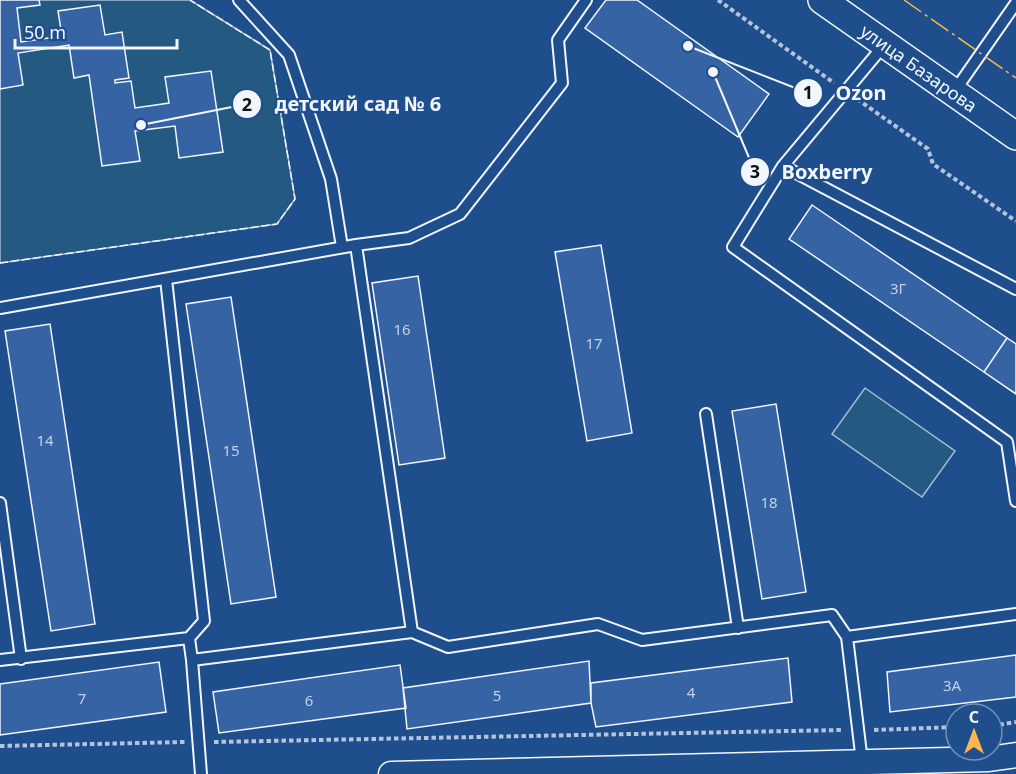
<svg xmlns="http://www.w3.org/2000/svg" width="1016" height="774" font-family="'Noto Sans',sans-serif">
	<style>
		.green { fill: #245a82; stroke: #a8bbd7; stroke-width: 1.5 }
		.building { fill: #3563a3; stroke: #f2f6ff; stroke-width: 1.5 }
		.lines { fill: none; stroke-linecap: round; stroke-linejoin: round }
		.service-casing { stroke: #f2f6ff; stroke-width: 14 }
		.tertiary-casing { stroke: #f2f6ff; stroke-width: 27 }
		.secondary-casing { stroke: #f2f6ff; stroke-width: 30 }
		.path { stroke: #b3c4dc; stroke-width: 4; stroke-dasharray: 4.5 3; stroke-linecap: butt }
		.service { stroke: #1f4e8c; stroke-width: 10 }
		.tertiary { stroke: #1f4e8c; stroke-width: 24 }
		.secondary { stroke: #1f4e8c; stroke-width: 27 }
		.fence { stroke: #f2f6ff; stroke-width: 1.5; stroke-dasharray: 8 3; stroke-linecap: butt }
		.power { stroke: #ffb74d; stroke-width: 1.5; stroke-dasharray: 21 4.5 3 4.5; stroke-linecap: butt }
		.labels { text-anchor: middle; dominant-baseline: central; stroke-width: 4.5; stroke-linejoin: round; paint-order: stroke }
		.number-label { font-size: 15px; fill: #c3d1e8 }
		.street-label { font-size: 18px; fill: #f2f6ff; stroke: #1f4e8c }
		.leader { fill: none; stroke: #f2f6ff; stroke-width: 2 }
		.callout-dot { fill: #f2f6ff; stroke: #1f4e8c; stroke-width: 2 }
		.mark-label { font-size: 18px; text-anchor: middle; font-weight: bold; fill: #111 }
		.callout-label { font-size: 20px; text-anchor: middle; font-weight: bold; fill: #f2f6ff; stroke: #1f4e8c; stroke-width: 4.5; stroke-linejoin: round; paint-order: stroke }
	</style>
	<rect width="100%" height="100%" fill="#1f4e8c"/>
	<path class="green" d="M0,0H190L270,50L295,199L277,224L0,263Z
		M865,388L955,451L922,497L832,434Z"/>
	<path class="building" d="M0,0H39L40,5L17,8L21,42L62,36L58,11L100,5L105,35L122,32L129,78L115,80V83L131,81L135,108L169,103L165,77L211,71L223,152L179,158L175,126L135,131L140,161L102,166L89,75L74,78L69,45L18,53L23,85L0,89Z
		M606,0H637L769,94L738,137L585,28Z
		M812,205L1007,338L984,372L789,239Z
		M601,245L632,433L587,441L555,252Z
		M418,276L445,458L399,465L372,283Z
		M231,297L276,597L231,604L186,304Z
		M50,324L95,624L51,631L5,331Z
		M1007,338L1016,344V394L984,372Z
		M776,404L806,592L762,599L732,411Z
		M1016,655V697L890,712L887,672Z
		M788,658L792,702L596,727L591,703V683Z
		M589,661L591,703L407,729L403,688Z
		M159,662L166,712L0,735V684Z
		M400,665L406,708L219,733L213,692Z"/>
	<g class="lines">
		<g class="service-casing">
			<path id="service" d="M239,0L289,55L331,179L342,247
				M885,44L783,166L733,247L1007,442L1016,501
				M954,92L1016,3
				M783,166L1016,289
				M166,279L204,621L189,638L192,660
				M0,308L356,245L409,238L460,214L562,83L558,40L586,0
				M706,414L738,628
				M0,503L21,659
				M412,632L448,647L598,624L642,640L832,615L847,637
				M0,660L189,638
				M862,762L847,637L1016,614
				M201,774L192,660L412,632L356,245"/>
		</g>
		<g class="tertiary-casing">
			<path id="tertiary" d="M391,774L989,759L1016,755"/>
		</g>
		<g class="secondary-casing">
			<path id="secondary" d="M822,0L1016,136"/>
		</g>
		<path class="path" d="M718,0L834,83
			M857,99L928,149L933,164L1016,221
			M992,726L1016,722
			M874,730L956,727
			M214,742L842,730
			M0,746L185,742"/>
		<use href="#service" class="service"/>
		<use href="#tertiary" class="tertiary"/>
		<use href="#secondary" class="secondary"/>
		<path class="fence" d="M0,263L277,224L295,199L270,50L190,0"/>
		<path class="power" d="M904,0L1016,78"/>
	</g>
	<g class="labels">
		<g class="number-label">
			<text x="898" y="288">3Г</text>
			<text x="402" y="329">16</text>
			<text x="594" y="343">17</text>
			<text x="45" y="440">14</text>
			<text x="231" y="450">15</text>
			<text x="769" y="502">18</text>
			<text x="952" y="685">3А</text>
			<text x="691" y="692">4</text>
			<text x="497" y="695">5</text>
			<text x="82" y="698">7</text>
			<text x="309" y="700">6</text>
		</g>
		<g class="street-label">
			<text transform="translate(919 68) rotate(35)">улица Базарова</text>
		</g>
	</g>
	<path class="leader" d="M688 46L808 93M141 125L247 104M713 72L755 172"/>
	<g class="callout-dot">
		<circle cx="688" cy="46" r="6"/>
		<circle cx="141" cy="125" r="6"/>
		<circle cx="713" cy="72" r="6"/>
		<circle cx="808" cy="93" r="15"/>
		<circle cx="247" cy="104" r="15"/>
		<circle cx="755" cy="172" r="15"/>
	</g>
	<g class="mark-label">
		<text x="808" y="99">1</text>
		<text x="247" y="111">2</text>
		<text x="755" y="178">3</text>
	</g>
	<g class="callout-label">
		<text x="861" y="100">Ozon</text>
		<text x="358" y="111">детский сад № 6</text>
		<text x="827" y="179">Boxberry</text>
	</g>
	<g transform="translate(974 732)"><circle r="28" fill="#1f4e8c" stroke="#7391ba" stroke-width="1.5"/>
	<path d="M0-4.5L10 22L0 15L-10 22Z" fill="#ffb74d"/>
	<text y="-9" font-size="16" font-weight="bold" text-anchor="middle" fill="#f2f6ff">С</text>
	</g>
	<path d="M15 39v9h162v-9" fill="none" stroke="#f2f6ff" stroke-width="3"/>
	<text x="24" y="39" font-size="18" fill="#f2f6ff" stroke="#1f4e8c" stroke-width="4.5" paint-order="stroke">50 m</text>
</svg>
